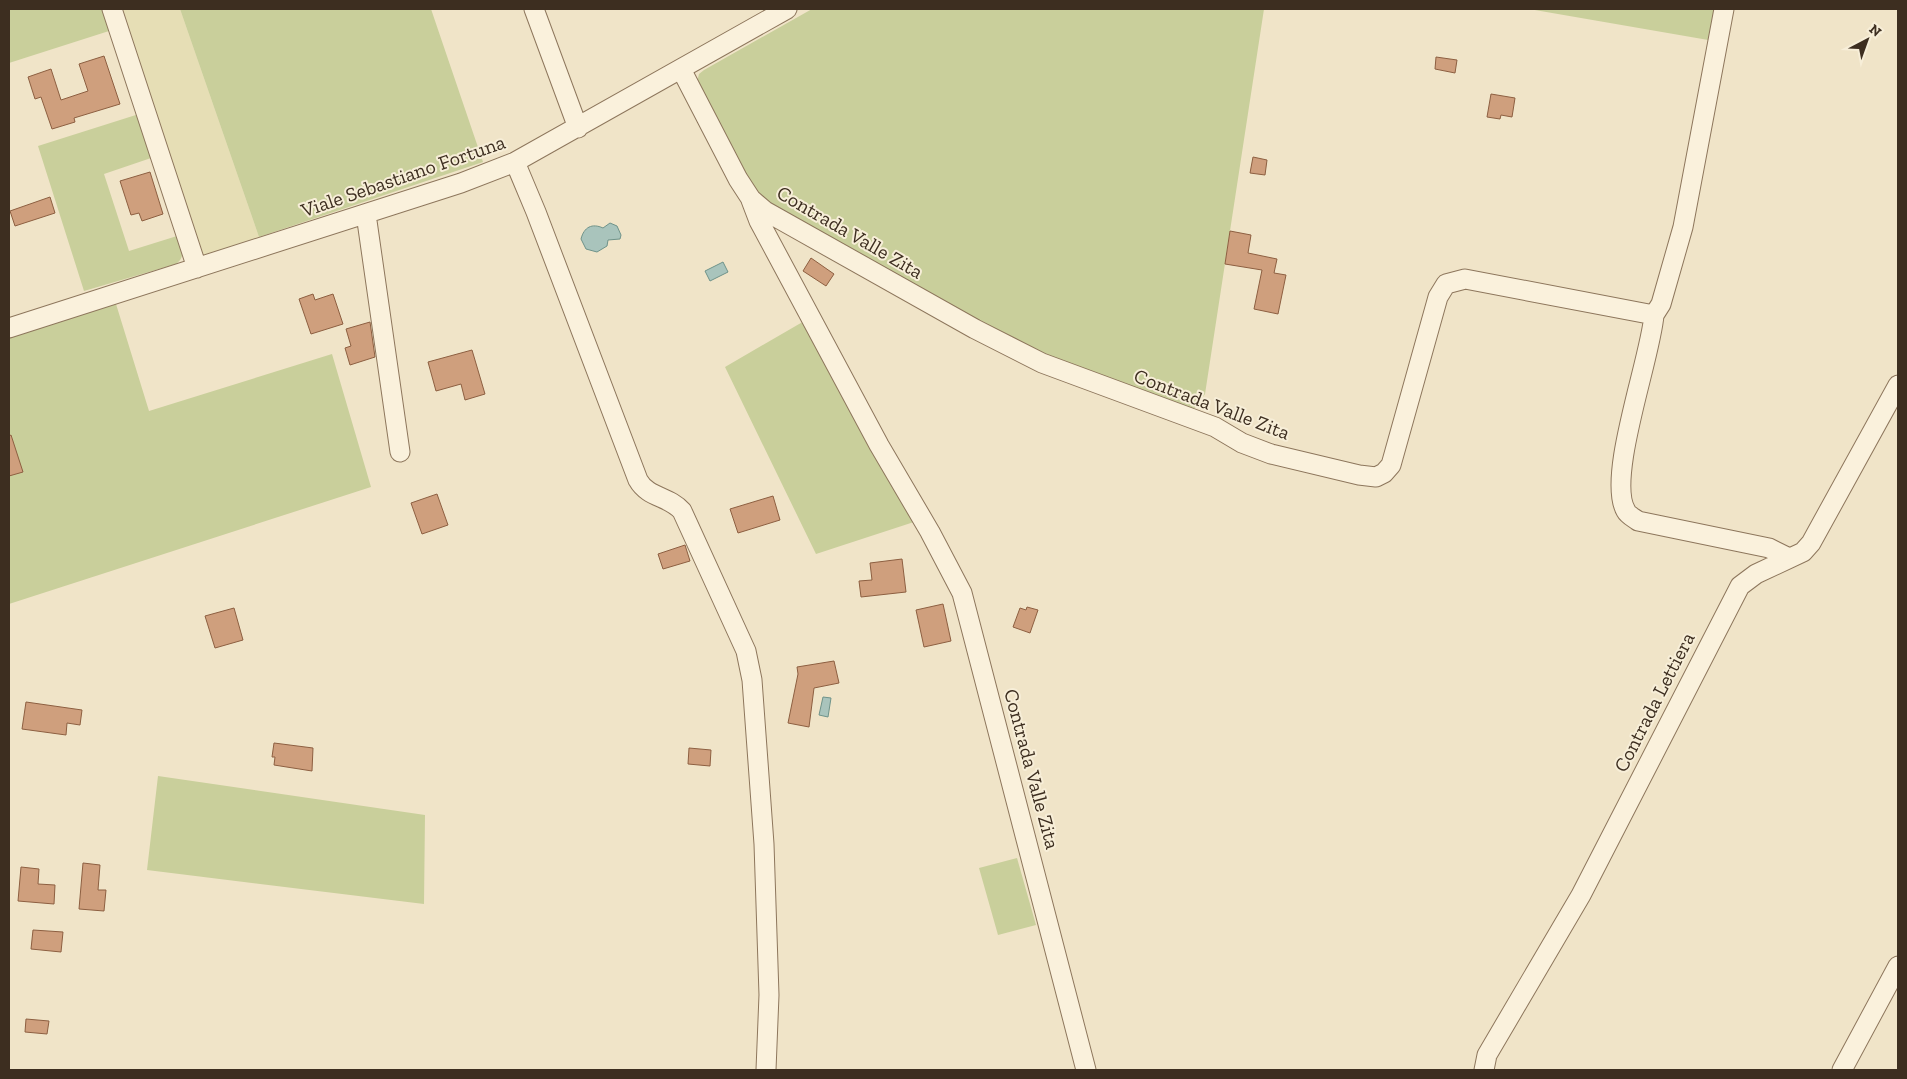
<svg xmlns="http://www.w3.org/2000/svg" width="1907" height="1079" font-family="'Zilla Slab',serif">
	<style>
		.farmland { fill: #e6deb5 }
		.green { fill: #c9cf9b }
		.water { fill: #a9c4bc; stroke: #6f938a }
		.building { fill: #cf9f7d; stroke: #8d5f41 }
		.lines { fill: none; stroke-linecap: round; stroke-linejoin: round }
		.minor-casing { stroke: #8d765c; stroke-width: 21 }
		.minor { stroke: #faf1dc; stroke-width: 19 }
		.labels { text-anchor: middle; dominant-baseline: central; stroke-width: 4; stroke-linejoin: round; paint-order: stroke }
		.street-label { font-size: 20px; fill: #3d2e20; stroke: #f7eed8 }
	</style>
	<rect width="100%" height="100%" fill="#f0e4c8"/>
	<path class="farmland" d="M121,9H180L259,237L203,256Z"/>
	<path class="green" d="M9,9H102L109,31L9,63Z
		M180,9H431L483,162L259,237Z
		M812,9H1264L1205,394L1196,407L1190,410L1045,360L755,196L697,82L699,74L704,70Z
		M1529,9H1719L1714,41Z
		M139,114L154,157L104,174L129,251L177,236C183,245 186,257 176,264L84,291L38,146Z
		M116,304L149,411L332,354L371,487L9,604V338Z
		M806,320L917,521L816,554L725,367Z
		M158,776L425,815L424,904L147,870Z
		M1017,858L1036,925L998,935L979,868Z"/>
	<path class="water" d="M610,223L617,226L621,235L620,239L608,240L607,246L597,252L586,249L581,239C584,227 592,223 603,228Z
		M723,262L728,272L710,281L705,271Z
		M823,697L831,698L828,717L819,715Z"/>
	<path class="building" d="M104,56L120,104L74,118L75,122L52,129L41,97L35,99L28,77L51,69L61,100L88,91L79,64Z
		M1436,57L1457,60L1455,73L1435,69Z
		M1491,94L1515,98L1512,117L1501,115L1500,119L1487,117Z
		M1253,157L1267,160L1265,175L1250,173Z
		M150,172L163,214L142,221L139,213L131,215L120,181Z
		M50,197L55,213L15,226L10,211Z
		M1230,231L1251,235L1248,253L1277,259L1274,273L1286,275L1278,314L1254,309L1262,270L1225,264Z
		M811,258L834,274L826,286L803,271Z
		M313,294L315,300L333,294L343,324L311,334L299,299Z
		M370,322L375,357L350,365L345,348L351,346L346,329Z
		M472,350L485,394L465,400L461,384L436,391L428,362Z
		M11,435L23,472L9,476V436Z
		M437,494L448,525L422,534L411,503Z
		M773,496L780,520L738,533L730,509Z
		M685,545L690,561L663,569L658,554Z
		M902,559L906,592L861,597L859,581L872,580L870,563Z
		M943,604L951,641L924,647L916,610Z
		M1027,607L1038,610L1030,633L1013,627L1020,608L1026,610Z
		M234,608L243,640L215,648L205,616Z
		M834,661L839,683L814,688L809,727L788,723L798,674L797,667Z
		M26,702L82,710L80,725L67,723L66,735L22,729Z
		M274,743L313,748L312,771L274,765L275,757H272Z
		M689,748L711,750L710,766L688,764Z
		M83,863L100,865L98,890H106L104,911L79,909Z
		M21,867L39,869L38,884L55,885L54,904L18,901Z
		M33,930L63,932L61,952L31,949Z
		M26,1019L49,1021L47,1034L25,1032Z"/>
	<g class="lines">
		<g class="minor-casing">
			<path id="minor" d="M112,9L197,268
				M534,9L578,128
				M681,69L738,179L751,199L765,211L975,329L1042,363L1215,427L1242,443L1271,454L1359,475L1376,477L1384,473L1391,465L1438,297L1446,284L1465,279L1654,315L1661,304L1683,227L1724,9
				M515,162L536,212L638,480C648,498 669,496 682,511L746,651L752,680L764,844L769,995L766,1070
				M751,200L759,221L879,445L930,532L962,593L1086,1070
				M366,214L400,452
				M1654,315C1651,357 1606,478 1626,511C1628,515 1634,518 1638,521L1769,548L1789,558
				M9,328L461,183L515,162L787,9
				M1484,1070L1487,1055L1581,895L1740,586L1756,574L1803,552L1811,543L1898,385
				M1842,1070L1898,966"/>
		</g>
		<use href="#minor" class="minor"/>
	</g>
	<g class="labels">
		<g class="street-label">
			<text transform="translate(403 176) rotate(-19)">Viale Sebastiano Fortuna</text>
			<text transform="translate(850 232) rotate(30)">Contrada Valle Zita</text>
			<text transform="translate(1212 404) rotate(21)">Contrada Valle Zita</text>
			<text transform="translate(1654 702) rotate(-63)">Contrada Lettiera</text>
			<text transform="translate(1032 769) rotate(75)">Contrada Valle Zita</text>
		</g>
	</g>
	<rect width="1907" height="1079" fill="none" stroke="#3d2e20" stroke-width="20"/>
	<g transform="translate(1867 40) rotate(41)" stroke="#f7eed8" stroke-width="4" paint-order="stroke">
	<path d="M0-4L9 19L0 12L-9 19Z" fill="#3d2e20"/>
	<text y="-8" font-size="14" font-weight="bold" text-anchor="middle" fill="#3d2e20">N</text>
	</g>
</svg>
